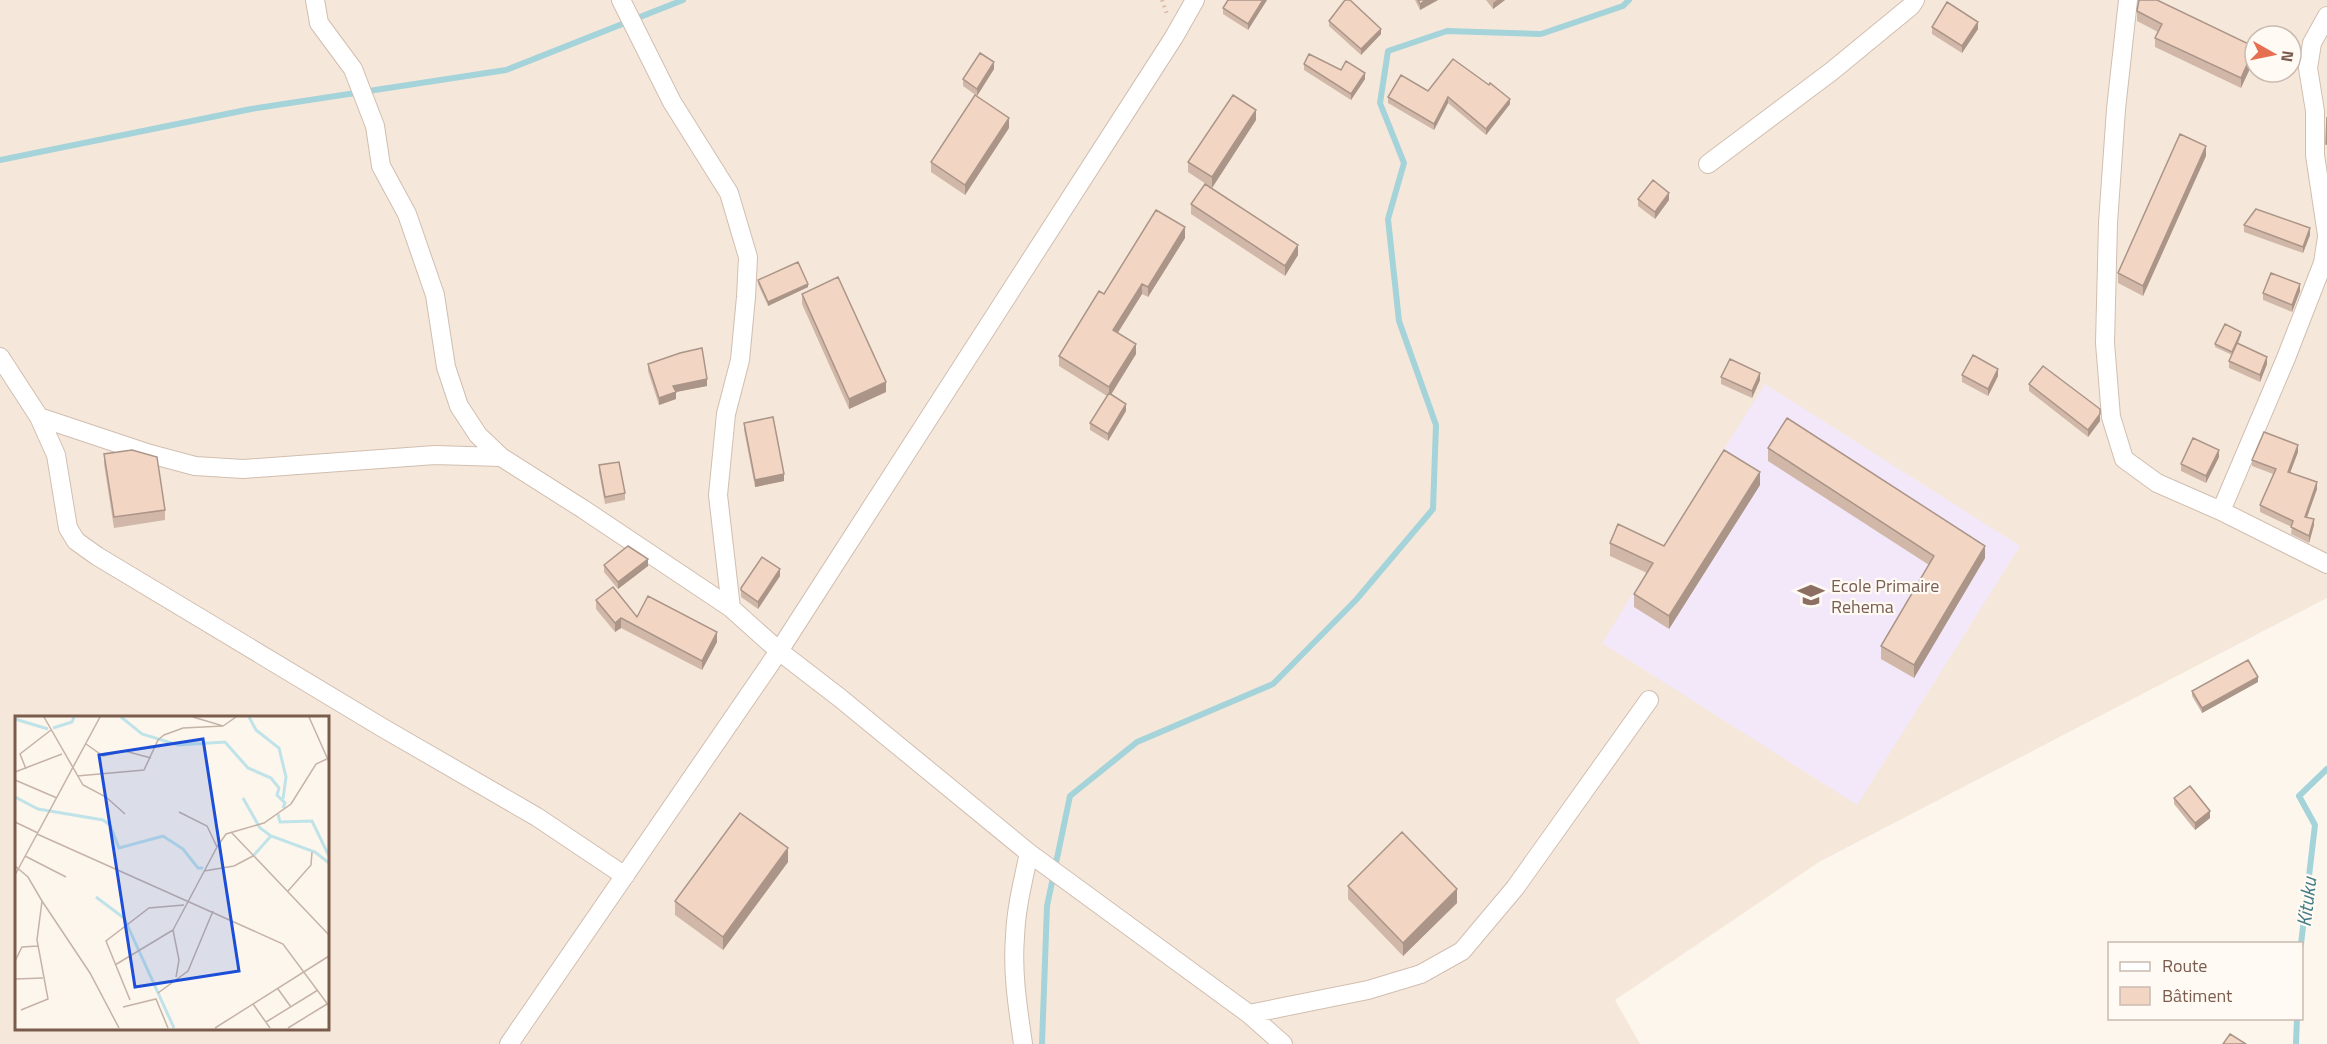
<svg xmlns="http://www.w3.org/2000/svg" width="2327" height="1044" font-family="'Titillium Web',sans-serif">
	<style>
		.residential { fill: #f5e8da; fill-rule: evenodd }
		.education { fill: #f3e8fa }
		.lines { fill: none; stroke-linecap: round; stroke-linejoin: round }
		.stream { stroke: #a5d3da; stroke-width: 6 }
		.street-casing { stroke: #d1beb0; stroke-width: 20 }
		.path { stroke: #d9b8a5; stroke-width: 4; stroke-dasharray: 1.5 4.5; stroke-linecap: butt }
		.street { stroke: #fff; stroke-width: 18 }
		.wall { fill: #d1b7a8 }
		.shaded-wall { fill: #aa9588 }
		.building { fill: #f3d5c3; stroke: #aa9588; stroke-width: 1.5 }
		.labels { text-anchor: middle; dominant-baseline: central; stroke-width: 4.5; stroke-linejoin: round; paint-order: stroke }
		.education-label { font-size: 18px; fill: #785e54; stroke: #fffaf3; text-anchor: start }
		.water-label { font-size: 20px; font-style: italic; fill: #437c86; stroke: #fffaf3 }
		.inset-river { fill: none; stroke: #bfe3e8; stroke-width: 3 }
		.inset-road { fill: none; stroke: #c5b3a7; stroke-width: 1.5 }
		.view { fill: #1d4ed8; fill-opacity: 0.15; stroke: #1d4ed8; stroke-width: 3 }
		.inset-edge { fill: none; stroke: #7a5c4d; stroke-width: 3 }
	</style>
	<rect width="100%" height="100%" fill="#fdf6ec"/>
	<path class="residential" d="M0,0H2327V598L1819,862L1615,1000L1640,1044H0ZM2255,36H2291V72H2255ZM16,717H327V1028H16Z"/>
	<path class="education" d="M1765,384L2020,546L1857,805L1602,643Z"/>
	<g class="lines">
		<path class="stream" d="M0,160L251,109L506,70L683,0
			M2301,944L2315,825L2299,796L2327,769
			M1042,1044L1047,906L1070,796L1137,742L1273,684L1356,600L1433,509L1436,425L1399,321L1388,219L1404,163L1380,103L1388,51L1447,31L1541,34L1623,6L1629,0
			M2296,1044L2297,1018"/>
		<g class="street-casing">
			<path id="street" d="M315,0L319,23L353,69L375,126L381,166L407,214L435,295L446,367L459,406L478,435L501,457
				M621,0L672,102L729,193L748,257L746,297L740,360L726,414L718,495L731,608
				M2128,0L2116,109L2108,223L2105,343L2111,417L2124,459L2157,483L2221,511L2327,564
				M2327,16L2312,43L2308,68L2315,111V155L2327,235
				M1708,164L1832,71L1911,6L1915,0
				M0,357L39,417L56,455L68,528L76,541L97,556L383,728L537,817L625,876
				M39,417L150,454L195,466L243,469L435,455L501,457L583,509L731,608L779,651L840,698L1029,853L1249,1014L1368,990L1421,974L1462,951L1515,888L1649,700
				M2221,511L2286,358L2323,263L2327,237
				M1249,1014L1283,1044
				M509,1044L779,651L1174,37L1195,0
				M1023,1044C1018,1009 1012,973 1015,937C1016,908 1023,881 1029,853"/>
		</g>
		<path class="path" d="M1162,0L1167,14"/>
		<use href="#street" class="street"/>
	</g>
	<path class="wall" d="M1267,0L1248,30L1223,14V8Z
		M1415,0H1438L1420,10Z
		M1486,0H1505L1493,9Z
		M2137,11L2255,47L2241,88L2155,47V38L2158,32L2137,21Z
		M1329,21L1381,34L1361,55L1329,26Z
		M1932,27L1978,29L1962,53L1932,34Z
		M1304,64L1341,70L1365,79L1351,100L1304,70Z
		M994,69L977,96L963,86V79Z
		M1428,91L1510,104L1486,135L1448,103L1434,130L1388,103V97Z
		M1256,120L1212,188L1188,172V162Z
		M1009,128L965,195L931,172V162Z
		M2206,156L2143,296L2118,283V273Z
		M1638,199L1669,200L1655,219L1638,206Z
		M1191,204L1298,255L1285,276L1191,214Z
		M2244,225L2310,235L2303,253L2244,232Z
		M1185,238L1148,297L1142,294L1118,333L1136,354L1111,394L1126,411L1108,441L1090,430V423L1107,396L1059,366V356L1104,294Z
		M758,280L808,287L768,306L758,284Z
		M2300,291L2292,312L2263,300V293Z
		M802,294L886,392L849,409L802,304Z
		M2241,335L2238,344L2267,364L2260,382L2229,368V361L2232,355L2215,347V344Z
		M648,364L707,386L676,392V399L659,405L648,371Z
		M1962,375L1998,376L1988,396L1962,382Z
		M1721,377L1760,380L1752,398L1721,384Z
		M2029,384L2100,421L2088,437L2029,391Z
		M744,423L784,481L755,487L744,430Z
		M1768,448L1985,558L1914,678L1881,659V646L1929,565L1768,461Z
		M2298,452L2290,473L2317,489L2307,517L2314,525L2309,543L2291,534L2292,527L2260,512V505L2273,474L2252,466V460Z
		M104,454L165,510V520L114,528L104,464Z
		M2219,457L2206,483L2181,471V464Z
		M599,465L625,493V500L605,504L599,472Z
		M1760,485L1669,629L1634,607V594L1647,573L1610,556V543L1664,546Z
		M604,565L648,566L618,589L604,572Z
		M780,576L758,609L741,597V588Z
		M596,600L637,617L717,642L702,670L621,628L615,632L596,609Z
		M2258,682L2202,713L2192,696V691Z
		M2174,798L2210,818L2195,830L2174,804Z
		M788,862L723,950L675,915V901Z
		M1348,886L1457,903L1403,956L1348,899Z"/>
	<path class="shaded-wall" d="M1263,0H1267L1248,30V24Z
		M1426,0H1438L1420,10V4Z
		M1497,0H1505L1493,9V3Z
		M1978,22V29L1962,53V46Z
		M1381,29V34L1361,55V49Z
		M2255,48V58L2241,88V78Z
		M994,62V69L977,96V89Z
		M1365,73V79L1351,100V94Z
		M1448,97V103L1434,130V124Z
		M1510,99V104L1486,135V129Z
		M1256,110V120L1212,188V177Z
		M1009,118V128L965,195V185Z
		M2206,146V156L2143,296V286Z
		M1669,193V200L1655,219V212Z
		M1185,227V238L1148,297V287Z
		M2310,228V235L2303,253V247Z
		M1298,245V255L1285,276V266Z
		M808,284V287L768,306V302Z
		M1142,284V294L1113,340V330Z
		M2300,284V291L2292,312V305Z
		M2241,332V335L2232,355V352Z
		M1136,344V354L1109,398V387Z
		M2267,357V364L2260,382V375Z
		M1998,369V376L1988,396V389Z
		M1760,373V380L1752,398V391Z
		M707,379V386L676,392V399L659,405V398L673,386Z
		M886,382V392L849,409V399Z
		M1126,404V411L1108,441V434Z
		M2100,414V421L2088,437V430Z
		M2298,445V452L2288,478V472Z
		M2219,450V457L2206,483V476Z
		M1760,472V485L1669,629V616Z
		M784,474V481L755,487V480Z
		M2317,482V489L2305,523V517Z
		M2314,519V525L2309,543V536Z
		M1985,546V558L1914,678V665Z
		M648,559V566L618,589V582Z
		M780,569V576L758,609V602Z
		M621,618V628L615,632V623Z
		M717,632V642L702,670V661Z
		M2258,677V682L2202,713V708Z
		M2210,811V818L2195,830V823Z
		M788,848V862L723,950V937Z
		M1457,889V903L1403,956V943Z"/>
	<path class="building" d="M1228,0H1263L1248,24L1223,8Z
		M1345,0H1350L1381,29L1361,49L1329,21Z
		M1418,0H1426L1420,4Z
		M2139,0H2157L2255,47L2241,78L2155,38L2162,24L2137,11Z
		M1947,2L1978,22L1962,46L1932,27Z
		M980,53L994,62L977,89L963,79Z
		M1309,54L1341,70L1346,61L1365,73L1351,94L1304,64Z
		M1453,59L1489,85L1490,83L1510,99L1486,129L1448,97L1434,124L1388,97L1401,75L1428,91Z
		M975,95L1009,118L965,185L931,162Z
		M1233,95L1256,110L1212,177L1188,162Z
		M2327,117V144H2326Z
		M2180,134L2206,146L2143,286L2118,273Z
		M1653,180L1669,193L1655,212L1638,199Z
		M1205,184L1298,245L1285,266L1191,204Z
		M2256,209L2310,228L2303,247L2244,225Z
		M1156,210L1185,227L1148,287L1142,284L1113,330L1136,344L1109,387L1059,356L1099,291L1104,294Z
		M798,262L808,284L768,302L758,280Z
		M2271,273L2300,284L2292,305L2263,293Z
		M838,277L886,382L849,399L802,294Z
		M2225,324L2241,332L2232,352L2215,344Z
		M2237,343L2267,357L2260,375L2229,361Z
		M702,348L707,379L673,386L676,392L659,398L648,364L680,353Z
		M1973,355L1998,369L1988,389L1962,375Z
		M1730,359L1760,373L1752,391L1721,377Z
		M2043,366L2100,409V414L2088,430L2029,384Z
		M1109,393L1126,404L1108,434L1090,423Z
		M773,417L784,474L755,480L744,423Z
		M1787,418L1985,546L1914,665L1881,646L1934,556L1768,448Z
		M2264,432L2298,445L2288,472L2317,482L2305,517L2314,519L2309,536L2291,527L2293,521L2260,505L2276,469L2252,460Z
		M2193,438L2219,450L2206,476L2181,464Z
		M132,450L157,457L165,510L114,517L104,454Z
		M1724,450L1760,472L1669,616L1634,594L1653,563L1610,543L1618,524L1664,546Z
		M619,462L625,493L605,497L599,465Z
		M628,546L648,559L618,582L604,565Z
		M762,557L780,569L758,602L741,590V588Z
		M613,587L637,617L648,596L717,632L702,661L621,618L615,623L596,600Z
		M2248,660L2258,677L2202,708L2192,691Z
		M2190,786L2210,811L2195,823L2174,798Z
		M740,813L788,848L723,937L675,901Z
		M1402,832L1457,889L1403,943L1348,886Z
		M2230,1034L2246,1044H2223Z"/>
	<defs>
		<g id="school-bare" transform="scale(2.07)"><path d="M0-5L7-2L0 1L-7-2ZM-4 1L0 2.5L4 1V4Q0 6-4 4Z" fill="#8d6e63" stroke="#fffaf3" stroke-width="2.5" paint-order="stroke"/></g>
	</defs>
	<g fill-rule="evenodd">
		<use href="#school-bare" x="1811" y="595"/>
	</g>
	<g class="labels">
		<g class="education-label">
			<text x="1831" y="585">Ecole Primaire<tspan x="1831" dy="21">Rehema</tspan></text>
		</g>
		<g class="water-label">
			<text transform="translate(2306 902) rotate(-83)">Kituku</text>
		</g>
	</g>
	<g transform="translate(15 716)">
		<rect width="314" height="314" fill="#fdf6ec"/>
		<path class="inset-river" d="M106,1L127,18L163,29L210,26L233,52L256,62L264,72L262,79L270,87L268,92M234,1L241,14L264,32L271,61L268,83M0,3L33,13M38,12L57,6L59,1M0,81L23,93L88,104L95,109L104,132L148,120L168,133L183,152H188M228,82L245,112L256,120L300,136L314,147M263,98L265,106L297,105L314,140M238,140L256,120M81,181L109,202L159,312"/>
		<path class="inset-road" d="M29,1L68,69L91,81L110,98M178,1L208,10L221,1M294,1L314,46M71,28L88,40L110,35L136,42M11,53L5,38L36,14M0,56L47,38M62,60L129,54L143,24L149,19L168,12L208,10M0,64L42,82M0,106L23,117M216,116L314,219M22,118L268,228L314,290M202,131L211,118L249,107L276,88L301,48L314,42M10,140L51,161M0,150L13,161L27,185L22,224L33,283L6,294M189,155L219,150L238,140M0,159L85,1M273,175L296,149L297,136M27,185L75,257L104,312M0,245L7,231L23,230M100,249L158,214M161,261L164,244L158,214L202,131L192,110L164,96M0,263L28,262M263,273L276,291M143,277L173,255L198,195M115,284L91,225L134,192L169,189M238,288L255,312M108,291L141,283L153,312M251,306L303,274M200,312L314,240M273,312L312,288"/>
		<path class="view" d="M188,23L224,255L120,271L84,39Z"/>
		<rect width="314" height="314" class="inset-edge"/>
	</g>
	<rect x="2108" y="942" width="195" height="78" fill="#fffaf3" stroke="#cabbb1" stroke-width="1.5"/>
	<rect x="2120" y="962" width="30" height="9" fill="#ffffff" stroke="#cabbb1" stroke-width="1.5"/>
	<text x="2162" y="972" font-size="18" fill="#7a5c4d">Route</text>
	<rect x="2120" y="987" width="30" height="18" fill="#f3d5c3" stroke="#cabbb1" stroke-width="1.5"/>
	<text x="2162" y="1002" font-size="18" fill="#7a5c4d">Bâtiment</text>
	<g transform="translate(2273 54) rotate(99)"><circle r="28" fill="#fffaf3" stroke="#cabbb1" stroke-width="1.5"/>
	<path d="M0-4.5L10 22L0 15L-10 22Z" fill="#e76f51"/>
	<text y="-9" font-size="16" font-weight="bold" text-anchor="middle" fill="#7a5c4d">N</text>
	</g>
</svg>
